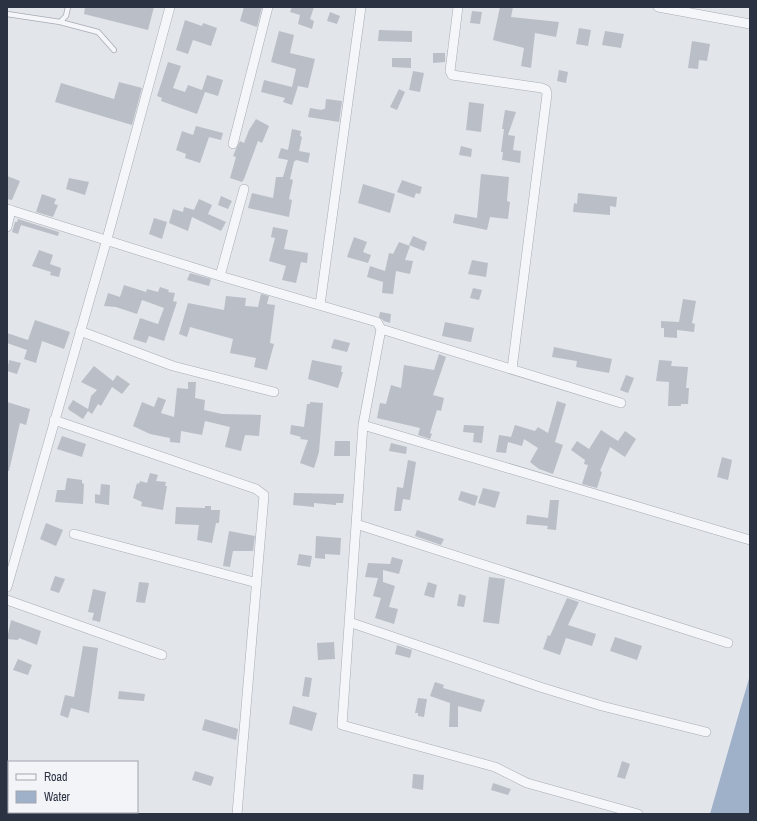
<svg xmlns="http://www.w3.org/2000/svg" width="757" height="821" font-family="'Archivo Narrow',sans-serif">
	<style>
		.water { fill: #9fb0c9 }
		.building { fill: #babec7 }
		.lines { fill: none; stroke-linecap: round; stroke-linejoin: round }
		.lane-casing { stroke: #a7acb4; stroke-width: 6 }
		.street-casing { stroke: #a7acb4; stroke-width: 10 }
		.lane { stroke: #f5f6f9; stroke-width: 4.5 }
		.street { stroke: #f5f6f9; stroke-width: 9 }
	</style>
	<rect width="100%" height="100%" fill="#e2e5ea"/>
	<path class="water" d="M750,675V814H710Z"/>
	<path class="building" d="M85,7H154L148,30L84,14Z
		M244,7H262L257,27L240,21Z
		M292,7H314L310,19L314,21L312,29L298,24L300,15L290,12Z
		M500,7H513L511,17L559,22L556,37L535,33L531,68L521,66L524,48L493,40Z
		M472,11L482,12L480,24L470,23Z
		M330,12L340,16L337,24L327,21Z
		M185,20L202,26L203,23L217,28L211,46L193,40L188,54L176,50Z
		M579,28L591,30L588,46L576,44Z
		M379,30L412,31V42L378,41Z
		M279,31L294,35L290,53L315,59L308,88L298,86L292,105L283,102L285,98L261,92L264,80L292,87L296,69L271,62Z
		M605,31L624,34L621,48L602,45Z
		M692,41L710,44L707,61L699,60L698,69L688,68Z
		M433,53H445V62L433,63Z
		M392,58H411V68L392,67Z
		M168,62L181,66L173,88L185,92L188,85L202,90L207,75L223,80L218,96L205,92L197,114L161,101L162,98L157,96Z
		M559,70L568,72L566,83L557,81Z
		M413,71L424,73L420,92L409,90Z
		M119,82L142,88L132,125L55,102L61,83L114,99Z
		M399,89L405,92L397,110L390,107Z
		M326,99L342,101L339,122L308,117L310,108L322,110L323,109H325Z
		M469,102L484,104L481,132L466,130Z
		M505,110L516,112L508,135L515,136L513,150L521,151L520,163L502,160L503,152H501L504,129H502Z
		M256,119L269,126L262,143L258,141L244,179L242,182L230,178L236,157L233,156L236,149L240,141L244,143L249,130Z
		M196,126L223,133L221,140L209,137L200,163L185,158L186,154L176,150L182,131L193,135Z
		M292,129L301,131L300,136L302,137L299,151L310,153L308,163L296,160L294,162L290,179L293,180L289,199L292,200L289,217L248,208L252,193L273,198L276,177H283L288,160L278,158L281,148L288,150Z
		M461,146L472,149L471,157L459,155Z
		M481,174L509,177L507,201L510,202L508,219L490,217L487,230L453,223L455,214L477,218Z
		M7,176L20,181L12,200L7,199Z
		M69,178L89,182L85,195L66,189Z
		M402,180L422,187L420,194L416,193L414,198L397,192Z
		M363,184L395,194L390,213L358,203Z
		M578,193L617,197L616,207L610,206V215L573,212L574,203L577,204Z
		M42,194L56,199L54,204L58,205L53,217L36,212Z
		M221,196L232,201L228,209L218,205Z
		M199,199L212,205L208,214L226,222L221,231L192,217L188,231L169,223L173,209L183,212L184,207L194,210Z
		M154,218L167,222L162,239L149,234Z
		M18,219L59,232L58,236L21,225L18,234L12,232L15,222H17Z
		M273,227L288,230L284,249L308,253L307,263L301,262L296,283L282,280L286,266L269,261L275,238L271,237Z
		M413,236L427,242L424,251L409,245Z
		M354,237L367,242L363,252L371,255L368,263L347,257Z
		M399,242L410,246L405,260L413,261L410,274L396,271L393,294L382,293L383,282L367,277L370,266L385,271L389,253L393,254Z
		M39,250L53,255L50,264L61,268L59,277L50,275L51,272L32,266Z
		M472,260L488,263L486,277L468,274Z
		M190,273L211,279L209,286L187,280Z
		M124,285L146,292L147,289L158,292L160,287L169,290L168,292L175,293L173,301L177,302L164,341L149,336L146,343L133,339L140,318L158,324L164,308L142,300L137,314L116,307L104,306L108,293L120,297Z
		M473,288L482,290L479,300L470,298Z
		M261,294L269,296L267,304L275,305L270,343L274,344L267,370L254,367L256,358L230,353L233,339L190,327L187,337L179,334L188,303L224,310L226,296L246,298L245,306L258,307Z
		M683,299L696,301L692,323L695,324L694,332L677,330V338L664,337V328H661V321L679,322Z
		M380,312L391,314L390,323L384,321L379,317Z
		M35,320L70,332L64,349L42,341L36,363L24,359L27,350L7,343V333L28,340Z
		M445,322L474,328L471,342L442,336Z
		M334,339L350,343L347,352L331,348Z
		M554,347L612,359L609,373L576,367L577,361L552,357Z
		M439,354L446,357L433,395L444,398L441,411L437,410L430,433L432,434L430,439L418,435L420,428L377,418L380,403L386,404L391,385L401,388L404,365L434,370Z
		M9,360L21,363L17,374L7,371Z
		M312,360L342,366L341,372H343L338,388L308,379Z
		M659,360L672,361L671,366L688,367L686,388H689L688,404H681V406H668L669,382L656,381Z
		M94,366L113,381L117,375L130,384L122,394L112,387L101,406L98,404L92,414L88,411L83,419L69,410L68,408L73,400L88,409L91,396L97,390L81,382Z
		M626,375L634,378L628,393L620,390Z
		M188,382H196L195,398L205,400L204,410L222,414L261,415L259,436L245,435L241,451L225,447L230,427L205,421L202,435L181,431L180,443L170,442V438L150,434L133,426L142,402L154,407L158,397L166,400L161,413L174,417L177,388L188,389Z
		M557,401L566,404L555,442L563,445L553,474L539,469L530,462L538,448L524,439L522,446L508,442L506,453L496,452L499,435L511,437L515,425L535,431L538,427L548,433Z
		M7,402L30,409L26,425L20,423L9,471H7Z
		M310,402L323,403L319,452L314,468L300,463L308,440L300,439L301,437L290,434L291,425L304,427L307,404H310Z
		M464,425L484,426L482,443L473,442L474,433L463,432Z
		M601,430L618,441L625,431L636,439L625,457L610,447L600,471L602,472L597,488L582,484L588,465L584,464L585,460L571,450L577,441L589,449Z
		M62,436L86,444L82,457L57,449Z
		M335,441H350V456H334Z
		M391,443L407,447L406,454L389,451Z
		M722,457L732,460L728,480L717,477Z
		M408,460L416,462L410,500L403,499L401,511H394L397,487L403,488Z
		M150,473L158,475L156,481L166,482L165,486H167L163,510L141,506L142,502L133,498L137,483L139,484L140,481L147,483Z
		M67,478L82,480V483L84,484L83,504L55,502L57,490H65Z
		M101,484L110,485L109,505L95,503V494L100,495Z
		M483,488L500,492L495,508L478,503Z
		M461,491L478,496L475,506L458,500Z
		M294,493L344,494L343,503H336V505L314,503V507L293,505Z
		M550,500H559L556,530L547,529L548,526L526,524L527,515L548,518Z
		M205,506H211V510H220L219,523H216L212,543L197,540L199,525L175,524L176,507L205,508Z
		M46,523L63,530L56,546L40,539Z
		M417,530L444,539L441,545L415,536Z
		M229,531L255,536L253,551H233L230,567L223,566Z
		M316,536L341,538L340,555L325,554V559L315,558Z
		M299,554L312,556L310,567L297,565Z
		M392,557L403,560L399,574L383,570V582L395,586L389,607L398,609L394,624L375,618L381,598L373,596L378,578L365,577L368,563L390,564Z
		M55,576L65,579L59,593L50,590Z
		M489,577L505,579L499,624L483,622Z
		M139,582L149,583L145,603L136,602Z
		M428,582L437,585L434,598L424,595Z
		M93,589L106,592L100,622L92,620L94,613L88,612Z
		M459,594L466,596L464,607L457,606Z
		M567,598L579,602L568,625L596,634L592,646L566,638L560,655L543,649L548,635L550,636Z
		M11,620L41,631L37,645L19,638L18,640L7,639Z
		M615,637L642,646L637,660L610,651Z
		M334,642L335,659L318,660L317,643Z
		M397,645L412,650L410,658L395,654Z
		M83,646L98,648L89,713L71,708L68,718L60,715L65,695L74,697Z
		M18,659L32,665L28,675L13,670Z
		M305,677L312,678L309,697L302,696Z
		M435,682L444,685L443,688L485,700L481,712L458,706V727H449L450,703L430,696Z
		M119,691L145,694L144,701L118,699Z
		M418,698L427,699L424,717L418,716V713H415Z
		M293,706L317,713L312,731L289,724Z
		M205,719L238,729L236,740L202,730Z
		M622,761L630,764L625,779L617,777Z
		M195,771L214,777L211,786L192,780Z
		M413,774L424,775L423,790L412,788Z
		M493,783L511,789L508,795L491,790Z"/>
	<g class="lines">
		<g class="lane-casing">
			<path id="lane" d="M7,14L60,22L66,16L68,7
				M60,22L98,32L114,50"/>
		</g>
		<g class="street-casing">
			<path id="street" d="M458,7L450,71L452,75L542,88L546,90L547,94L512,369
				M658,7L750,24
				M233,144L268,7
				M7,209L220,276L377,322L381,329L363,425L342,725L495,767L527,783L638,814
				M7,227L11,210
				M220,276L244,189
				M320,305L361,7
				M381,329L621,403
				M80,331L173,366L274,392
				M54,420L256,489L264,495L237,814
				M363,425L750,540
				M356,524L728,643
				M74,534L257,583
				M7,587L107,239L170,7
				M7,600L162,655
				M349,622L540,687L602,706L706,732"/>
		</g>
		<use href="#lane" class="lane"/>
		<use href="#street" class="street"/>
	</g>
	<rect width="757" height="821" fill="none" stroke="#2b3242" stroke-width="16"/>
	<rect x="8" y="761" width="130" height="52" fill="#f2f4f8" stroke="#a2a6af"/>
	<rect x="16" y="774" width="20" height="6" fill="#f5f6f9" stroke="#a2a6af"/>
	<text x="44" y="781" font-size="12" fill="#2b3242">Road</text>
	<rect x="16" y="791" width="20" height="12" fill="#9fb0c9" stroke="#a2a6af"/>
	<text x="44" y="801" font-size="12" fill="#2b3242">Water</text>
</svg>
